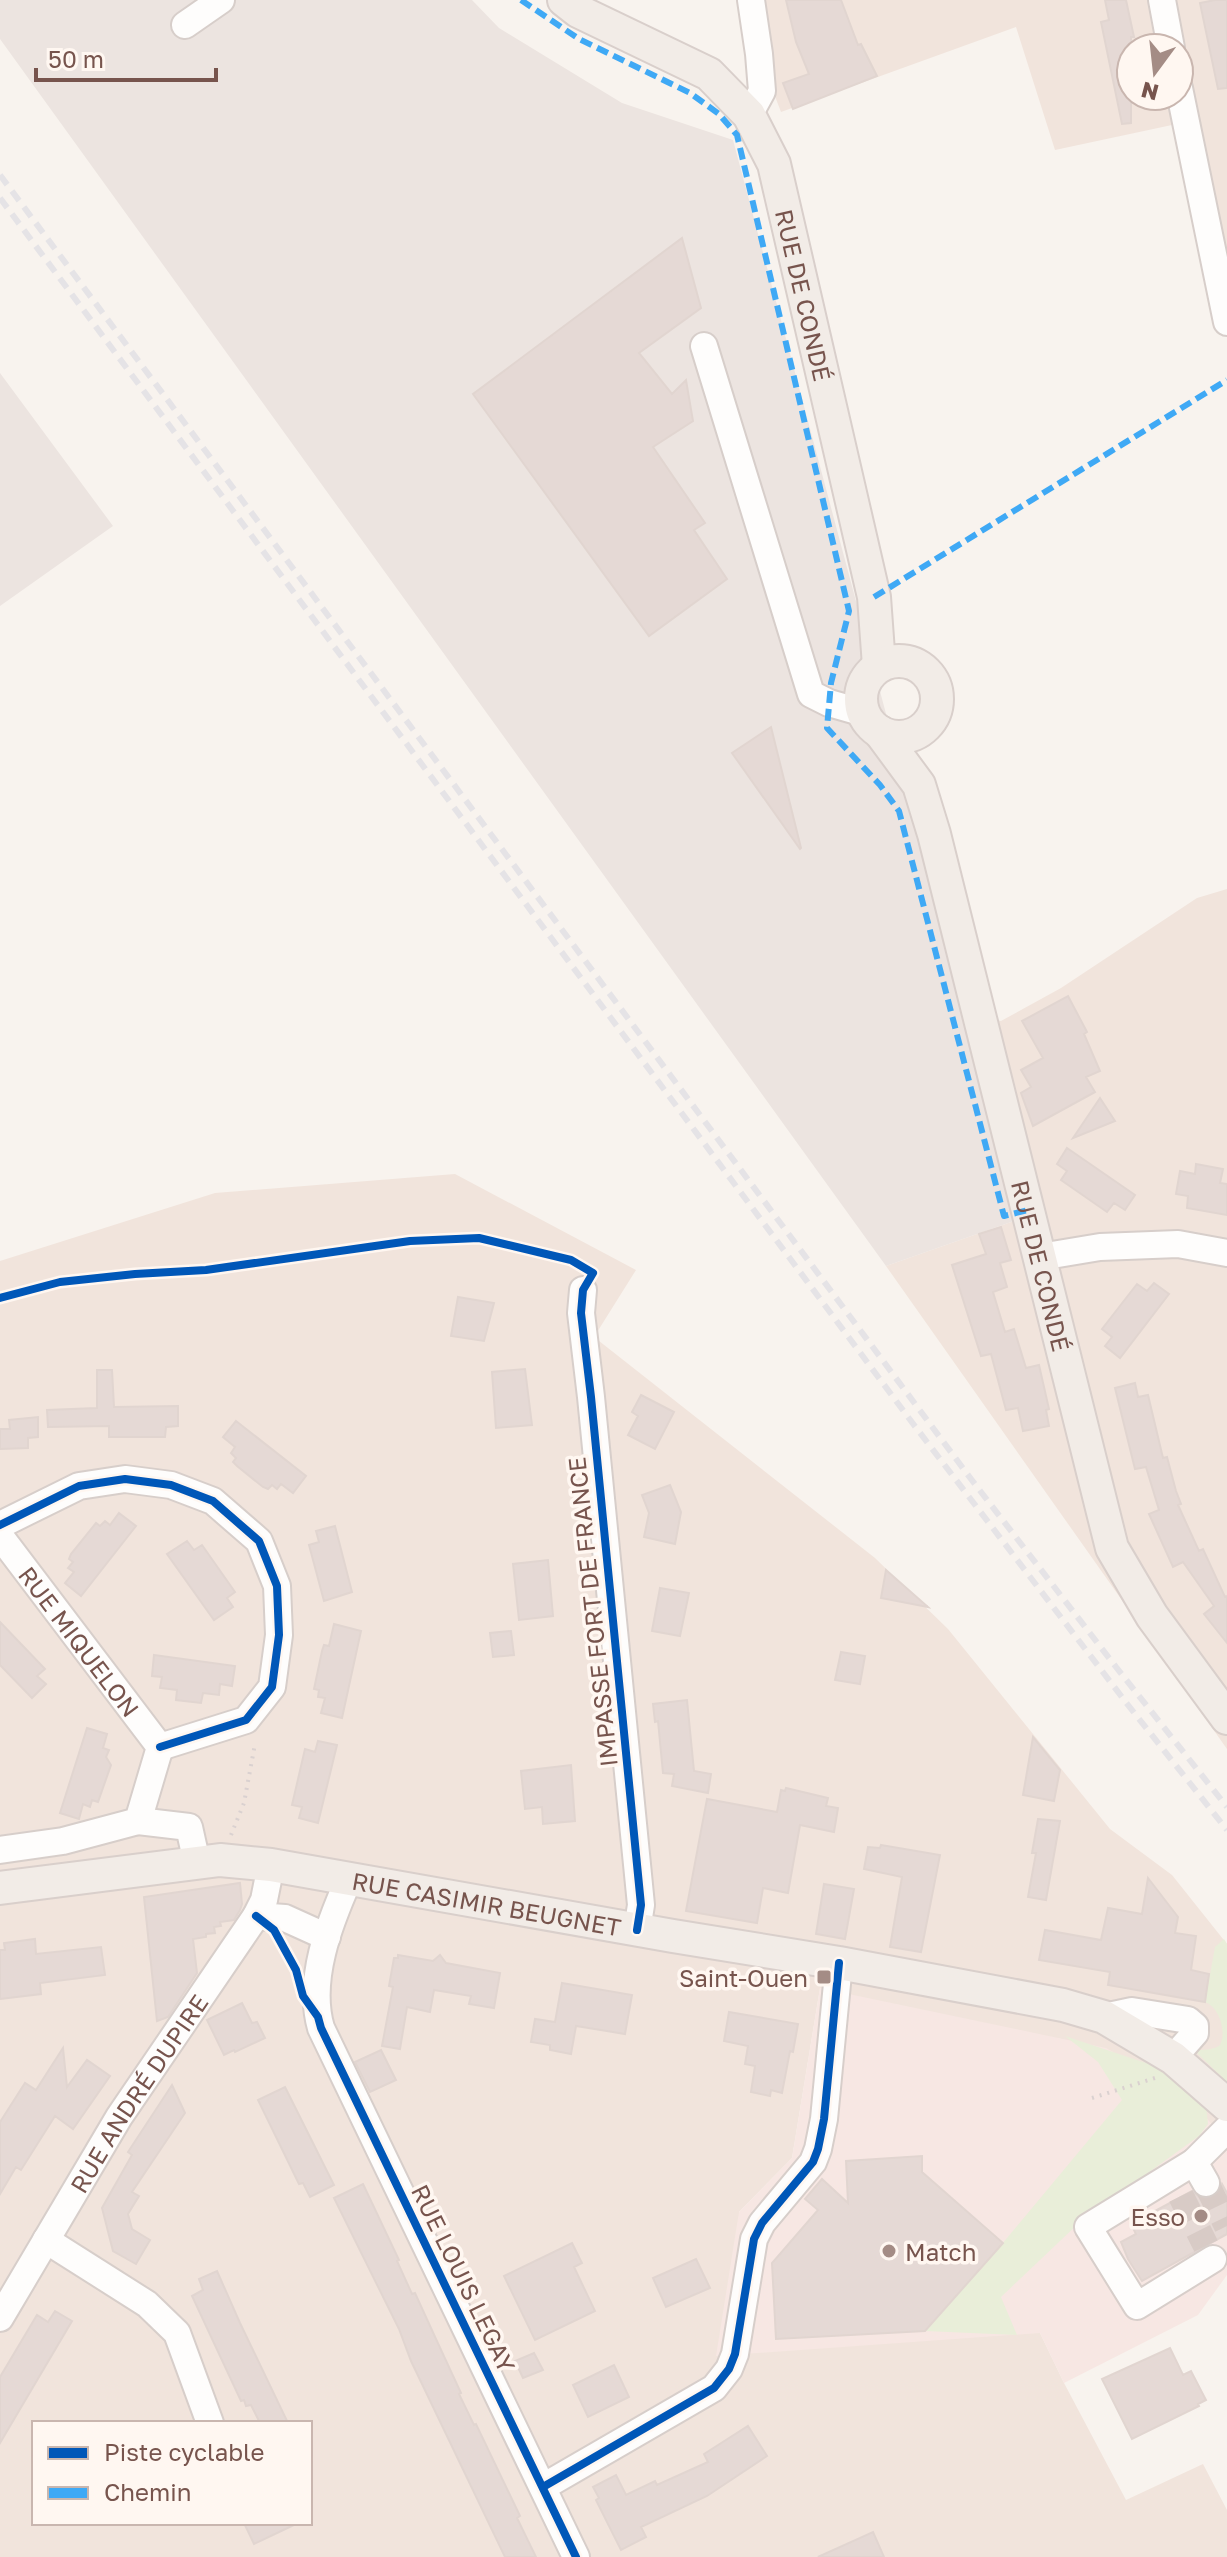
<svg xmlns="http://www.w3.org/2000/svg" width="1227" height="2557" font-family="'Golos Text',sans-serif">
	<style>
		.residential { fill: #f1e4dc; fill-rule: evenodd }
		.commercial { fill: #f7e7e3 }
		.industrial { fill: #ece4e0 }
		.green { fill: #e9eed9 }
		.building { fill: #e5d9d5; stroke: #e1d5d0; stroke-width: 2 }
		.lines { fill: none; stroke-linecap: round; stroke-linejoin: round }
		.minor-tunnel { stroke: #d8cbc6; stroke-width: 26; stroke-dasharray: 26 13; stroke-linecap: butt }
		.minor-casing { stroke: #d7ceca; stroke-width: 30 }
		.major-casing { stroke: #d9cfcb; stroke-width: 36 }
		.path { stroke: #dad1d0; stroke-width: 4; stroke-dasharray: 2 6; stroke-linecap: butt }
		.minor { stroke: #fefdfc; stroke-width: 26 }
		.major { stroke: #f2ece7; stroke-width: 32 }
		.rail { stroke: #e5e3e6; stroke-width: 6; stroke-dasharray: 12 8; stroke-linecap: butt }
		.quiet { stroke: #3fa9f5; stroke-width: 6; stroke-dasharray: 12 6; stroke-linecap: butt }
		.cycleway-casing { stroke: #fff7f1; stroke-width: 13 }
		.cycleway { stroke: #0057b8; stroke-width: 8 }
		.poi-dot { fill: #a48c85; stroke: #fff7f1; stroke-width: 3 }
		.labels { text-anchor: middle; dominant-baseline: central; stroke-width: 7; stroke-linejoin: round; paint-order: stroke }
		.street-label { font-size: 24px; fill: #77544d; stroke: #fff7f1 }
		.poi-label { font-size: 24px; fill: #77544d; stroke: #fff7f1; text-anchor: end }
	</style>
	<rect width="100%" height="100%" fill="#f8f3ee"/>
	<path class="residential" d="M751,0H1227V322L1186,122L1055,150L1016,27L781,112L759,54ZM1131,48H1179V96H1131Z
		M1227,889V1749L886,1266L1014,1221L989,1018L1001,1021L1061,988L1197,898Z
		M455,1174L636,1270L594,1337L875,1558L948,1629L1110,1829L1172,1875L1227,1944V2141L820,1988L792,2158L739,2212L1040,2333L1064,2383L1126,2500L1203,2464L1227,2510V2557H0V1261L215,1193ZM34,2423H310V2523H34Z"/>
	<path class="commercial" d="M820,1988L1106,2048L1184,2093L1227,2141V2275L1198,2315L1064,2383L1040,2333L716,2356L739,2212L792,2158Z"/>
	<path class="industrial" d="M0,0H472L499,28L622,103L733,140L969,1025L1014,1221L886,1266L0,39Z
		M0,373L113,526L0,606Z"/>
	<path class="green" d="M1224,1939L1227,1944V2082L1194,2050C1202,2050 1214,2050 1220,2045C1227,2031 1219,2007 1205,2002L1215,1947Z
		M1065,2036L1155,2066L1178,2079L1206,2104L1208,2124L1199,2136L1079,2223L1001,2297L1017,2335L925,2331L1007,2238L1122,2100L1098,2062Z"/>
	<path class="building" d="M786,0H841L858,45L861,44L877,76L793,109L783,83L809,74L796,42Z
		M1105,0H1126L1134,37H1131V123L1122,124L1101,22L1109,20Z
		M1215,0H1227V88L1218,89L1200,3Z
		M682,238L701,308L639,353L672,394L686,380L693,421L653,447L705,523L694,530L727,579L649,636L473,394Z
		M771,727L801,848L800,849L732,753Z
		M1068,996L1087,1032L1084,1034L1100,1071L1086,1077L1095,1092L1033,1126L1021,1093L1031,1087L1021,1070L1043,1058L1022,1021Z
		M1100,1098L1115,1121L1073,1138Z
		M1067,1148L1135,1195L1125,1210L1114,1203L1107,1212L1061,1180L1067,1171L1057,1164Z
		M1196,1164L1223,1169L1220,1183L1227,1184V1215L1187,1208L1188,1196L1176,1194L1180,1171L1195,1174Z
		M1001,1227L1011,1260L1000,1263L1007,1287L993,1292L1005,1332L1014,1329L1026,1368L1039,1365L1049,1409L1046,1410L1049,1426L1023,1431L1018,1408L1006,1410L991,1354L981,1356L952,1265L986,1254L979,1234Z
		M1154,1283L1169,1294L1120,1358L1105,1346L1112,1337L1102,1329L1137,1284L1147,1291Z
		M458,1297L494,1303L484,1341L451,1336Z
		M525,1369L532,1425L496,1428L492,1372Z
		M97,1370H112L114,1407L178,1406V1426L166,1427L165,1437H109V1426L48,1427L47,1410L97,1408Z
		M1135,1383L1138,1397L1148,1395L1163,1458L1167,1457L1176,1491L1181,1504L1178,1505L1199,1551L1203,1549L1225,1597L1227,1596V1643L1204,1614L1214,1606L1183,1562L1173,1567L1149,1514L1159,1510L1146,1467L1135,1469L1115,1388Z
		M641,1395L674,1412L655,1449L628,1435L638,1416L632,1412Z
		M38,1417V1437L28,1438V1448L0,1449V1429H10L9,1420Z
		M236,1421L306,1476L293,1493L281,1484L277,1489L272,1485L268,1489L263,1487L237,1466L233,1462L236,1458L231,1453L235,1447L223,1437Z
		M670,1485L681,1512L675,1544L644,1537L649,1513L642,1495Z
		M119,1513L136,1526L81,1596L65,1583L74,1572L68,1568L73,1562L69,1559L71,1554L96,1523L100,1526L105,1521L110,1525Z
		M335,1526L352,1592L324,1601L309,1545L319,1542L316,1531Z
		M187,1541L194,1550L202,1545L235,1592L227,1598L233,1607L214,1620L167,1554Z
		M548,1560L553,1616L519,1620L513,1564Z
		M886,1570L928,1607L881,1598Z
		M660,1588L689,1593L680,1636L652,1631Z
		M0,1622L45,1669L37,1676L46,1684L32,1698L0,1665Z
		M334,1624L361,1631L342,1718L321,1713L325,1698L318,1697L319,1690L314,1689L322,1651L324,1645L329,1646Z
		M511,1631L514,1655L493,1657L490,1633Z
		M841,1652L865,1656L860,1684L835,1680Z
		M154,1655L235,1666L232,1686L220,1684L219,1695L203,1693L201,1703L176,1700L177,1690L160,1688L162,1677L152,1676Z
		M687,1700L694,1771L711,1774L708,1793L672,1786L674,1774L663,1773L658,1721L655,1722L653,1704Z
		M87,1728L107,1734L103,1748L109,1750L106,1757L111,1765L98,1802L92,1800L90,1807L83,1804L79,1819L60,1813Z
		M1033,1737L1060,1770L1054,1801L1023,1795Z
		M318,1741L337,1745L318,1823L299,1818L302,1807L292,1805L305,1749L315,1752Z
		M571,1765L575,1821L543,1824L542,1807L525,1809L521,1771Z
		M786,1788L828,1798L826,1806L838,1808L834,1832L800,1825L788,1893L763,1888L757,1923L686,1911L707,1799L777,1812L781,1790L785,1791Z
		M1038,1819L1060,1821L1046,1900L1028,1897L1036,1853H1032Z
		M881,1845L940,1855L921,1952L890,1947L902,1877L864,1869L868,1847L880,1848Z
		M1148,1878L1178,1917L1175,1933L1196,1936L1191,1970L1209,1974L1205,2002L1108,1985L1110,1972L1039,1960L1045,1930L1101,1940L1108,1908L1142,1914Z
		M240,1883L242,1904L240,1910L234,1920L220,1922L221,1926L214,1927L215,1933L206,1934V1937L193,1939L197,1973L168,2017L157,2021L144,1897Z
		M824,1884L854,1889L845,1939L816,1934Z
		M35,1939L36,1954L101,1947L105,1975L40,1983L41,1994L0,1999V1950H5L4,1943Z
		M398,1955L433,1961L440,1955L446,1963L500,1973L494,2008L469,2004L471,1996L434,1990L430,2012L407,2007L400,2049L382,2046L393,1987L389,1986L394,1958H398Z
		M562,1983L632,1995L625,2034L576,2026L571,2054L550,2050V2045L531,2042L535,2019L555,2022Z
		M242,2003L252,2023L257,2022L265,2038L235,2052L234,2050L224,2055L207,2020Z
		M729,2012L798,2024L793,2052L790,2051L782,2093L771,2090L770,2096L751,2092L755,2066L745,2064L748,2046L724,2041Z
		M63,2048L67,2087L87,2060L110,2076L73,2129L55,2116L21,2170L16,2167L0,2194V2122L25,2083L36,2090Z
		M381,2050L396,2080L370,2092L355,2062Z
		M172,2085L185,2113L132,2192L139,2196L128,2214L132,2229L150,2240L136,2264L113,2251L102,2208L132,2155L128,2152Z
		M285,2087L334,2185L310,2197L303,2183L299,2184L258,2100Z
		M922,2156V2172L1003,2243L925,2331L776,2339L772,2263L818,2210L805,2199L822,2179L848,2203L846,2161Z
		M363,2184L399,2260L397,2261L412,2294L415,2293L436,2339L461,2393L459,2394L474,2425L476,2424L520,2516L517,2518L536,2557H505L411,2361L399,2329L334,2198Z
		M1222,2184L1227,2193V2234L1142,2281L1128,2259L1121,2242L1136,2234L1131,2224L1192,2191L1199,2197H1213L1219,2192Z
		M572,2243L582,2263L574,2267L595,2311L535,2340L504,2276Z
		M696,2259L710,2288L666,2307L653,2278Z
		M217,2271L240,2323L288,2423H260L251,2405L246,2406L244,2400L241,2401L192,2296L203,2290L199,2279Z
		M55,2311L72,2321L0,2443V2377L37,2315L48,2322Z
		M1170,2348L1183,2375L1191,2371L1206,2400L1198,2404L1199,2406L1132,2439L1102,2379Z
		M534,2353L543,2370L523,2378L515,2361Z
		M614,2365L629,2397L588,2417L573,2385Z
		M748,2426L767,2456L707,2496L641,2527L646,2537L621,2550L596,2500L599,2498L593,2487L616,2475L626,2495L655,2481L657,2485L708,2462L704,2454Z
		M244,2523H298L254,2544Z
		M873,2532L884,2557H818Z"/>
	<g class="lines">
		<path class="minor-tunnel" d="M1206,2183L1227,2226
			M1181,2196L1206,2246"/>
		<g class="minor-casing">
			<g id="minor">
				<path d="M1162,0L1171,48"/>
				<path d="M185,25L221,0"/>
				<path d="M1179,88L1227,322"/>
				<path d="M749,115L762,91L759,54L751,0"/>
				<path d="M704,346L811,694L829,703L864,713"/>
				<path d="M1040,1257L1100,1247L1178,1244L1227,1253"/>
				<path d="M583,1290L581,1313L591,1397L641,1905L637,1930"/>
				<path d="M0,1525L79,1486L125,1479L171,1485L213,1501L259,1541L277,1586L279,1635L272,1687L246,1720L160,1747"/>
				<path id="s1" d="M0,1536L160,1747L138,1821L63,1841L0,1850"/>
				<path d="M138,1821L189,1827L197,1863"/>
				<path d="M349,1879C329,1924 307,1980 321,2028L576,2557"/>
				<path d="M256,1916L285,1918L327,1937"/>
				<path d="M1104,2017L1132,2011L1188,2020L1195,2026V2033L1173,2058"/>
				<path d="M1194,2162L1088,2227L1137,2306L1213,2259"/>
				<path d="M1206,2183L1194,2162L1227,2129"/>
				<path d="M46,2240L147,2304L177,2333L210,2423"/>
				<path id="s2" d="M0,2318L119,2117L256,1916L264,1900L271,1865"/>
				<path d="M543,2487L714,2388L729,2369L735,2354L754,2239L762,2223L813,2162L818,2149L824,2119L839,1963"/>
			</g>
		</g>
		<g class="major-casing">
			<g id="major">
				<path id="s3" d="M564,0L578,11L709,74L749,115L774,164L874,597L879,666"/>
				<circle cx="899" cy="699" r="38"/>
				<path id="s4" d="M880,732L919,785L934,834L1112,1548L1152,1616L1227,1718"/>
				<path id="s5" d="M0,1888L220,1860L271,1865L673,1936L839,1963L1063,2005L1104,2017L1173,2058L1227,2105"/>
			</g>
		</g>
		<path class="path" d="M231,1835L244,1803L255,1744
			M1092,2098L1155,2078"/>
		<use href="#minor" class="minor"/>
		<use href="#major" class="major"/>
		<path class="rail" d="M0,175L971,1479L1116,1667L1227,1807
			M0,198L914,1425L1128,1705L1227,1830"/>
		<path class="quiet" d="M521,0L579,39L690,93L719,114L737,135L849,611L831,683L827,728L880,785L899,811L1004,1216L1028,1210
			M874,597L1227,380"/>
		<g class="cycleway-casing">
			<path id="cycleway" d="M0,1298L60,1282L135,1274L206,1270L410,1241L479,1238L571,1260L593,1273L583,1290L581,1313L591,1397L641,1905L637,1930
				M0,1525L79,1486L125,1479L171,1485L213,1501L259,1541L277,1586L279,1635L272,1687L246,1720L160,1747
				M256,1916L274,1930L296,1970L303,1996L318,2017L321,2028L576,2557
				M543,2487L714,2388L729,2369L735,2354L754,2239L762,2223L813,2162L818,2149L824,2119L839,1963"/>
		</g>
		<use href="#cycleway" class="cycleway"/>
	</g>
	<g class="poi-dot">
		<rect x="816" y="1969" width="16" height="16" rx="4"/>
		<circle cx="1201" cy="2216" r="8"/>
		<circle cx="889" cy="2251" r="8"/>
	</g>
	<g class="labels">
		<g class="street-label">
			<text stroke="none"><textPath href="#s3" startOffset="410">RUE DE CONDÉ</textPath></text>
			<text stroke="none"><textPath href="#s4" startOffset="562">RUE DE CONDÉ</textPath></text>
			<text transform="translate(592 1612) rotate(-96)">IMPASSE FORT DE FRANCE</text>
			<text stroke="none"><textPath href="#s1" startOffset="132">RUE MIQUELON</textPath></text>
			<text stroke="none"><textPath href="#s5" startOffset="492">RUE CASIMIR BEUGNET</textPath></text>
			<text stroke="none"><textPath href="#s2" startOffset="264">RUE ANDRÉ DUPIRE</textPath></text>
			<text transform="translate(464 2278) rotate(64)">RUE LOUIS LEGAY</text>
		</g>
		<g class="poi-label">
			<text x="808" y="1977">Saint-Ouen</text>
			<text x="1185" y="2216">Esso</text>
			<text x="905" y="2251" text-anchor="start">Match</text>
		</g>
	</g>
	<rect x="32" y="2421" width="280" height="104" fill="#fff7f1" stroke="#c9b6af" stroke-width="2"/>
	<rect x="48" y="2447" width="40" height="12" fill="#0057b8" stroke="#c9b6af" stroke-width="2"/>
	<text x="104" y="2461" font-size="24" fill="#77544d">Piste cyclable</text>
	<rect x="48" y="2487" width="40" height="12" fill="#3fa9f5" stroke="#c9b6af" stroke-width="2"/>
	<text x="104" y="2501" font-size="24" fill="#77544d">Chemin</text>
	<g transform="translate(1155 72) rotate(195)"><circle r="38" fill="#fff7f1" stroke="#c9b6af" stroke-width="2"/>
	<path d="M0-6L14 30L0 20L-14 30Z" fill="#a48c85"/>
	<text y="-12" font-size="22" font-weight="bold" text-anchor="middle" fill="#77544d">N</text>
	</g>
	<path d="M36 68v12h180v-12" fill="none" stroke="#77544d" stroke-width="4"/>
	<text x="48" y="68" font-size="24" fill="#77544d" stroke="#fff7f1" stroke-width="6" paint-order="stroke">50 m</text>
</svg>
